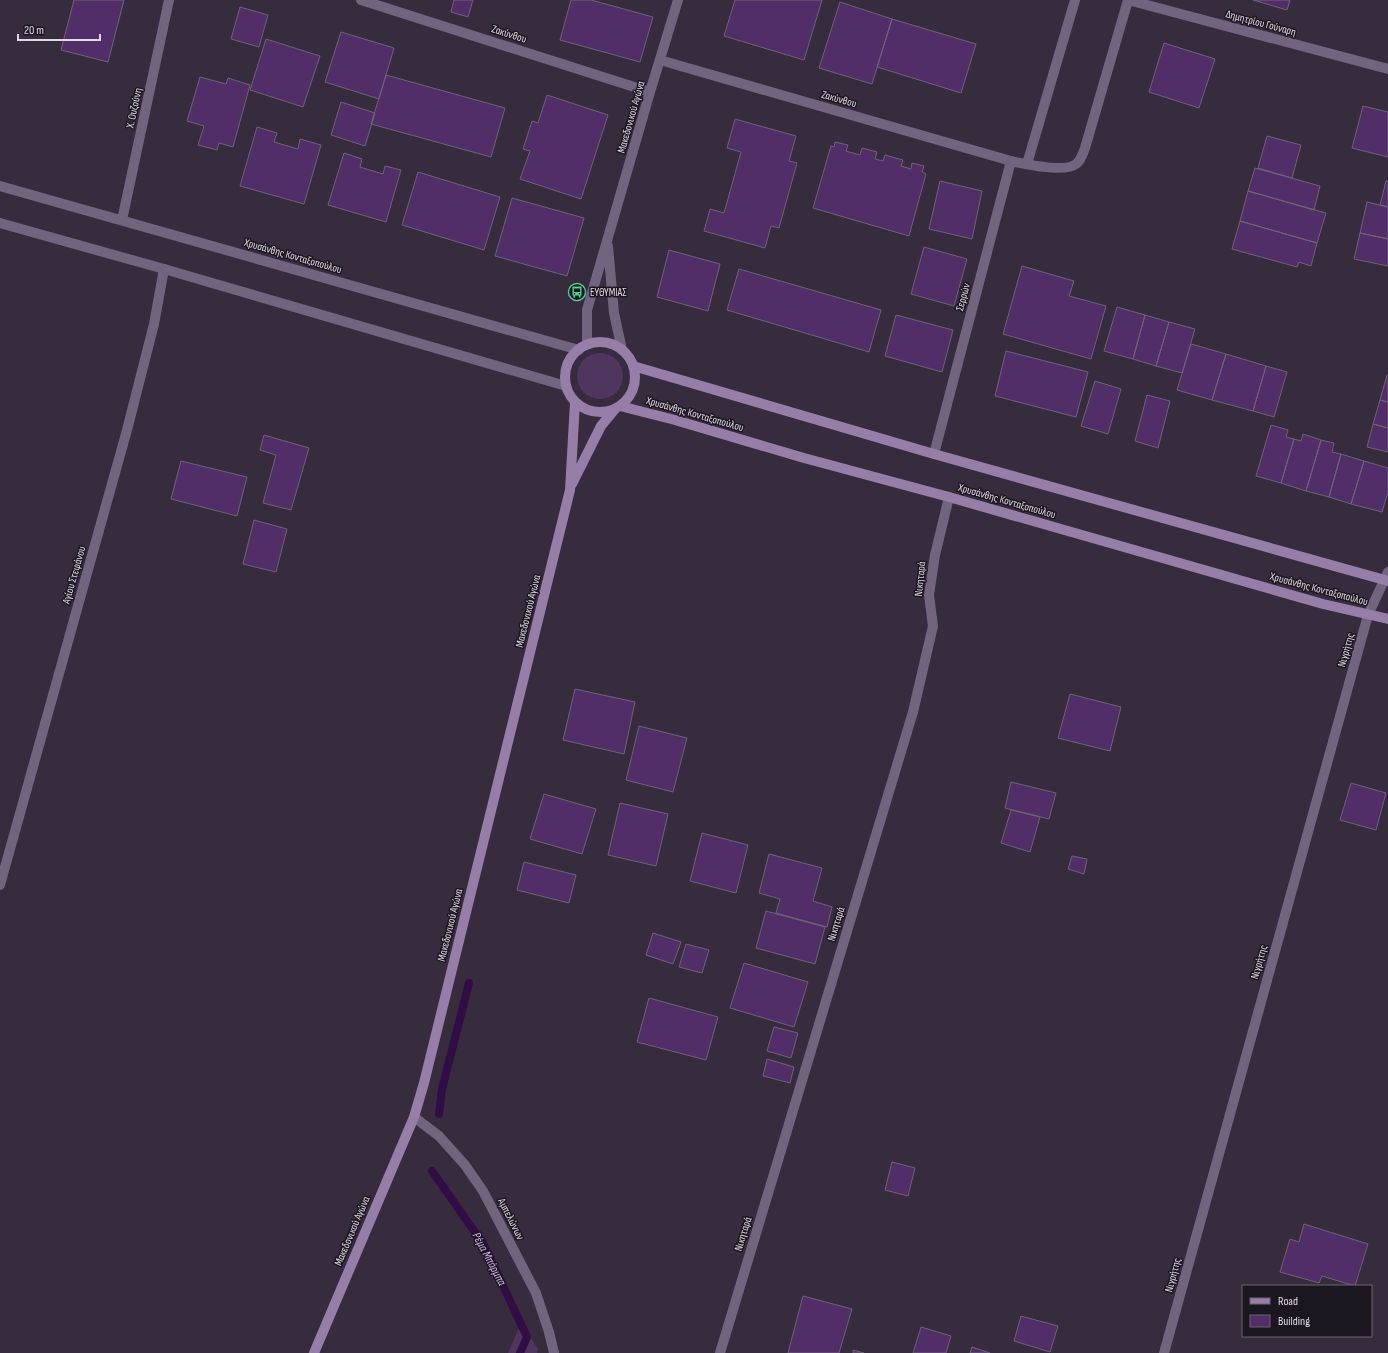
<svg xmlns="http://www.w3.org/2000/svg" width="1388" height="1353" font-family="'Sofia Sans Condensed',sans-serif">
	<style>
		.green { fill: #4e365f }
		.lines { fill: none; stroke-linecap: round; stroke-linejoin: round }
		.stream { stroke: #310c45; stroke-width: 8 }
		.building { fill: #522e68; stroke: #6e6377 }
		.minor { stroke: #72637e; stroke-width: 10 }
		.tertiary { stroke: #72637e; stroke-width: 10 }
		.secondary { stroke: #977ea9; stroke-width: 10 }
		.labels { text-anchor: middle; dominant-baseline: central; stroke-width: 3; stroke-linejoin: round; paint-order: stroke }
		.street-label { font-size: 11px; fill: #e0d9e5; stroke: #1b161f }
		.poi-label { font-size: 11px; fill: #e0d9e5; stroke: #1b161f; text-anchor: start }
		.water-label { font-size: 12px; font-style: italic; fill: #dcb3fa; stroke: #1b161f }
	</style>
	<rect width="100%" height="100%" fill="#362c3e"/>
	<path class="green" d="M577 376a23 23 0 1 1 46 0a23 23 0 1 1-46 0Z
		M521,1323L538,1349L537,1353H508Z"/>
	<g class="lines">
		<path class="stream" d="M439,1114L442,1089L469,983
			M432,1171L484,1245L527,1337L520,1353"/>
	</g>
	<path class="building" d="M74,0H124L108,62L61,50Z
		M454,0H473L468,17L451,12Z
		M571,0H591L653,17L640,62L560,40Z
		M735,0H822L804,60L724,36Z
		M1253,0H1290L1287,10Z
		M840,2L892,19L872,84L819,68Z
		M240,7L268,15L259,47L231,39Z
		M892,19L976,44L961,93L877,67Z
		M341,32L394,48L379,99L325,82Z
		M266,39L320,56L303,107L250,90Z
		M1164,43L1215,59L1199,108L1149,92Z
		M386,75L505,108L491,157L371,124Z
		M200,77L226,84L228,78L250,85L233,147L219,143L217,150L198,145L204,126L187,121Z
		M547,95L608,115L581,199L520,179L530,151L523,149L532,121L538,123Z
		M341,102L375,113L365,146L331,135Z
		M1363,106L1388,112V157L1352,148Z
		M735,119L796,136L789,161L797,163L779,228L771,226L765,248L704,231L710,209L724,213L741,152L727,148Z
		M257,127L277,133L274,142L298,149L300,139L321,145L304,204L240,186Z
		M1267,136L1301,145L1292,178L1258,168Z
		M835,142L848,145L846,151L860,155L862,148L877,152L875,159L883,161L885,155L903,160L901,166L911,169L912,163L924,166L922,172L926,174L909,236L813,208L831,146L834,147Z
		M344,153L362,159L360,167L383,174L385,166L401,170L386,222L328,205Z
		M1255,168L1320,186L1314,210L1248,191Z
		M418,172L500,197L484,250L402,225Z
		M940,181L982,191L972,239L929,229Z
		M1386,181H1388V207L1380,205Z
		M1248,191L1326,213L1317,243L1240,221Z
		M512,198L584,218L567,276L495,256Z
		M1367,202L1388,207V239L1360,233Z
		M1240,221L1317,243L1311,266L1299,262L1297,267L1232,249Z
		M1360,233L1388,239V266L1354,259Z
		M924,247L967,259L954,306L911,294Z
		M669,250L720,264L708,311L657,297Z
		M1022,266L1074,281L1069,296L1106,306L1091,359L1003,334Z
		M739,269L881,310L869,352L727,310Z
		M1117,307L1145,315L1133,359L1104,351Z
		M896,315L953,330L942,372L885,356Z
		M1145,315L1169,322L1156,366L1133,359Z
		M1169,322L1195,329L1182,373L1156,366Z
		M1191,344L1226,354L1212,400L1177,390Z
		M1006,351L1088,372L1076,417L995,396Z
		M1226,354L1266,366L1253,411L1212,400Z
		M1266,366L1287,372L1274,417L1253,411Z
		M1387,375H1388V402L1380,400Z
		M1095,381L1121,389L1108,434L1081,426Z
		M1147,395L1170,401L1158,448L1135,441Z
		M1380,400L1388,402V428L1373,424Z
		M1373,424L1388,428V452L1367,447Z
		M1271,425L1288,430L1286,437L1294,439L1281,483L1256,476Z
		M1303,434L1321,440L1306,491L1281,483L1294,439L1301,441Z
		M264,435L309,448L291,510L263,503L276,455L260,450Z
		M1321,440L1334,443L1332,452L1341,454L1329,497L1306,491Z
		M1341,454L1364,461L1351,504L1329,497Z
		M181,461L247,477L237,516L171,499Z
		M1364,461L1388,468V492L1382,512L1351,504Z
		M254,520L287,529L276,572L243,564Z
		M575,689L635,702L624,754L563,740Z
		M1070,694L1121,707L1110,751L1058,738Z
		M639,726L687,738L673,792L626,780Z
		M1011,782L1056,793L1049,819L1005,808Z
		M1351,783L1386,793L1376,830L1340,820Z
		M544,794L596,809L582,854L530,839Z
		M620,803L668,814L656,866L608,855Z
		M1011,810L1040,817L1030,852L1001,843Z
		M702,833L748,845L736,893L690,881Z
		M769,854L822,868L813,901L832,907L827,927L776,913L780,899L759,893Z
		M1072,856L1087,859L1084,874L1068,869Z
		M524,862L576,875L569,903L517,890Z
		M766,911L825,927L815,964L756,948Z
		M653,933L681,942L673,964L646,955Z
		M686,944L709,950L702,973L679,967Z
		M744,963L808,982L794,1027L730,1008Z
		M649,998L718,1017L706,1060L637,1042Z
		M774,1027L798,1033L791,1058L767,1051Z
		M767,1059L794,1067L790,1083L763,1076Z
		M892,1162L915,1168L908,1196L885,1190Z
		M1304,1224L1368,1244L1355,1286L1322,1276L1319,1283L1280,1272L1290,1239L1299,1242Z
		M803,1296L852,1309L839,1353H788Z
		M1021,1316L1058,1326L1050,1352L1014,1341Z
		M921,1327L951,1336L946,1353H913Z
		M972,1347L990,1353H970Z
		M853,1350L864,1353H853Z"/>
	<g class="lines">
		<path class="minor" d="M361,0L650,92
			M1128,0L1388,69
			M660,60L1011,161C1025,164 1065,173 1076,164C1081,161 1083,153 1085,148L1128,0
			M1027,164L1075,0
			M122,220L169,0
			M934,454L1011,161
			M0,885L127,430L154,324L164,269
			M414,1117L439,1136L465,1165L483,1191L536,1293L549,1332L554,1353
			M720,1353L913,712L933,626L929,595L935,555L949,497
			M1164,1353L1368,615L1388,572"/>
		<path class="tertiary" d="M0,186L579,350
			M0,223L164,269L566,386
			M608,246L614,313L622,350
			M587,345V310L650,92L678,0"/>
		<path class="secondary" d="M565 377a35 35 0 1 1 70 0a35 35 0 1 1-70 0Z
			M633,366L934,454L1388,581
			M620,406L675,420L804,458L949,497L1323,604L1388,619
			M572,484L601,426L615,409
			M314,1353L414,1117L424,1083L570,490L575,402"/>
	</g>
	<defs>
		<g id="bus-ring" transform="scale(0.9)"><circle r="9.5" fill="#1b161f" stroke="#50d398" stroke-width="1.5"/><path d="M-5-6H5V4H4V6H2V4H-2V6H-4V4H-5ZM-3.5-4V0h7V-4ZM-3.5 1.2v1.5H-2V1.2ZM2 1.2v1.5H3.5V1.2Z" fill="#50d398"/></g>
	</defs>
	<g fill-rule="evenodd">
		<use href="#bus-ring" x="577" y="292"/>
	</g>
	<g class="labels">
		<g class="street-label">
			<text transform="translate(1261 23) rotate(15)">Δημητρίου Γούναρη</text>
			<text transform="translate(509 34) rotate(18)">Ζακύνθου</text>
			<text transform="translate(839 99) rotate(16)">Ζακύνθου</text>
			<text transform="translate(134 108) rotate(-78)">Χ. Ουζούνη</text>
			<text transform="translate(631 117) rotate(-74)">Μακεδονικού Αγώνα</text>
			<text transform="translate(293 256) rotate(16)">Χρυσάνθης Κονταξοπούλου</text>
			<text transform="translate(963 297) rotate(-75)">Σερρών</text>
			<text transform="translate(695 414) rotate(16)">Χρυσάνθης Κονταξοπούλου</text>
			<text transform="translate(1007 501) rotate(16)">Χρυσάνθης Κονταξοπούλου</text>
			<text transform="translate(74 575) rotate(-74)">Αγίου Στεφάνου</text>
			<text transform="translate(920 579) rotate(-84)">Νικηταρά</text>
			<text transform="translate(1319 589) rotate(15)">Χρυσάνθης Κονταξοπούλου</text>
			<text transform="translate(528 611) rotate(-76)">Μακεδονικού Αγώνα</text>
			<text transform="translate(1346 650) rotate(-74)">Νιγρήτης</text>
			<text transform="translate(836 924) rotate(-73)">Νικηταρά</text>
			<text transform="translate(450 925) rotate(-76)">Μακεδονικού Αγώνα</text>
			<text transform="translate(1259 962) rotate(-74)">Νιγρήτης</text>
			<text transform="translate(511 1219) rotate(63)">Αμπελώνων</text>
			<text transform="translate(352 1231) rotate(-67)">Μακεδονικού Αγώνα</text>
			<text transform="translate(743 1234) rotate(-73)">Νικηταρά</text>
			<text transform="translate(1173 1275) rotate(-75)">Νιγρήτης</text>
		</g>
		<g class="poi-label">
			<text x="590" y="292">ΕΥΘΥΜΙΑΣ</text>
		</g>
		<g class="water-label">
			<text transform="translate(489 1259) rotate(62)">Ρέμα Μπάρμπα</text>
		</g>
	</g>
	<rect x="1242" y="1285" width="130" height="52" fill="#1b161f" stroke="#6a646e"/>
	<rect x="1250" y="1298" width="20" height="6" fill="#977ea9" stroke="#6a646e"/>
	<text x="1278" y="1305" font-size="12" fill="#e0d9e5">Road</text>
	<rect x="1250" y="1315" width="20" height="12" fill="#522e68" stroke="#6a646e"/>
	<text x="1278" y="1325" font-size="12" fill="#e0d9e5">Building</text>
	<path d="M18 34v6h82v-6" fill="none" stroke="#e0d9e5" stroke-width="2"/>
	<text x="24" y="34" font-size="12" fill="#e0d9e5" stroke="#1b161f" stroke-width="3" paint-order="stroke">20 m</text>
</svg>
